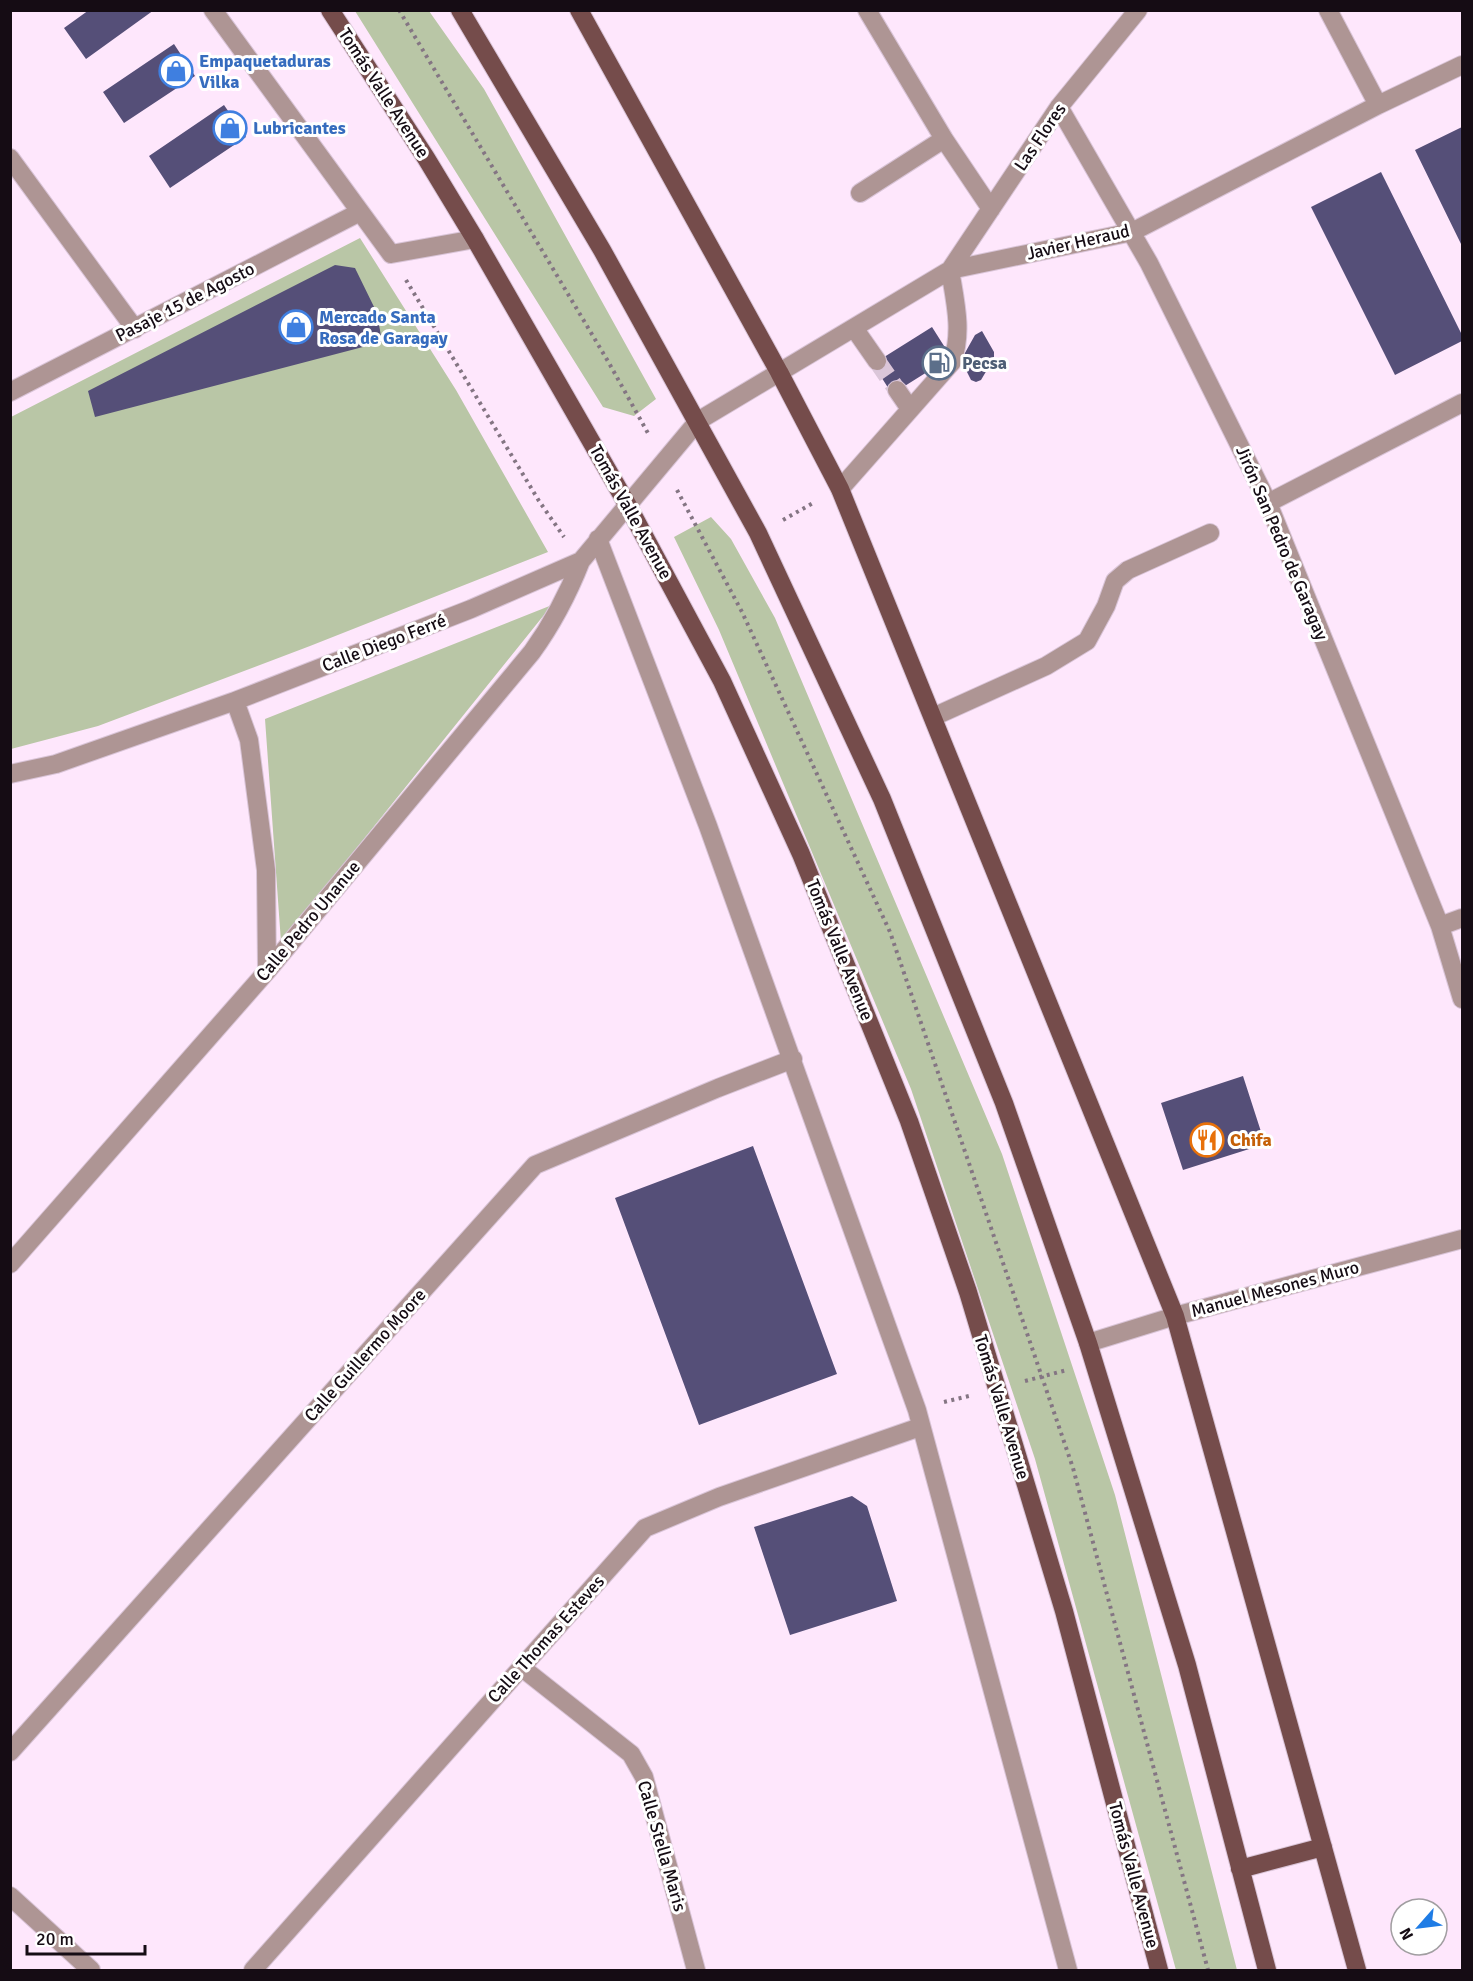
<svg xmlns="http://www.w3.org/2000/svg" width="1473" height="1981" font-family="Signika,sans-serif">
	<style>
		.green { fill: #b9c6a6 }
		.building { fill: #554f78 }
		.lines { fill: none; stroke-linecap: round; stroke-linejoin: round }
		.minor-tunnel { stroke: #dbc6d9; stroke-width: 18; stroke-dasharray: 18 9; stroke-linecap: butt }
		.minor-casing { stroke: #d9c4d7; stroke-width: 20 }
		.major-casing { stroke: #d9c4d7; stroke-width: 20 }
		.path { stroke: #847583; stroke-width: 4; stroke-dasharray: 3 4.5; stroke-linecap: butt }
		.minor { stroke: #ae9594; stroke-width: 18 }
		.major { stroke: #754c4b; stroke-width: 18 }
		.labels { text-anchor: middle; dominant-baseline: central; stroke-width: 6; stroke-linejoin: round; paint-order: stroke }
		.shop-label { font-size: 18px; font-weight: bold; fill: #366cbe; stroke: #fff; text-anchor: start }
		.street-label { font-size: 18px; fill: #150c14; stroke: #fff }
		.service-label { font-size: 18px; font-weight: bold; fill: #4e5e75; stroke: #fff; text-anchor: start }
		.food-label { font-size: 18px; font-weight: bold; fill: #c56008; stroke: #fff; text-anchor: start }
	</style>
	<rect width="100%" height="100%" fill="#fee7fc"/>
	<path class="green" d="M355,11H429L484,89L656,399L634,416L603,407Z
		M360,238L456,390L548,552L310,646L98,726L11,749V417Z
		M711,517L731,539L775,618L1002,1154L1115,1495L1237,1970H1176L1035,1459L911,1089L719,630L674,537Z
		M552,605L281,942L265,719Z"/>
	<path class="building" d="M89,10H154L86,59L64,28Z
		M174,44L195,76L124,123L103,92Z
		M224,105L246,137L170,188L149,156Z
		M1462,127V246L1415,150Z
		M1381,172L1462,335V341L1395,375L1311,207Z
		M335,265L355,268L377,313L382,342L95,417L88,391Z
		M932,327L951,357L892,394L873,364Z
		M982,331L994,352V358L981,380L976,382L971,380L961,360L975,335Z
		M1243,1076L1265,1144L1183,1170L1161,1103Z
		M753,1146L837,1374L699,1425L615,1198Z
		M852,1496L867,1506L897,1601L790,1635L754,1527Z"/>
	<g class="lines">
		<path class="minor-tunnel" d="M877,361L897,390"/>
		<g class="minor-casing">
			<path id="minor" d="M213,10L391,254L475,239
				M867,10L944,139L991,209
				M1328,10L1378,105
				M1059,107L1149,263L1268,503L1440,926L1462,999
				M10,158L135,329
				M860,193L944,139
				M854,328L877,361
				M897,390L910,409
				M10,392L360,212
				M840,489L952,362C963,332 955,301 950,270L1059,107L1138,10
				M1268,503L1462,403
				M598,539L708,826L917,1410L1068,1970
				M235,701L249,740L266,870L267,971
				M933,717L1046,666L1087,641L1106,606L1115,581L1128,570L1210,533
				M10,774L56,764L235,701L471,609L581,561L698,421L950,270L1132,232L1378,105L1462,65
				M1440,926L1462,918
				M10,1264L267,971L532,652C553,623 568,594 581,561
				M1088,1343L1175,1316L1462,1239
				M521,1667L631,1754L644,1777L696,1970
				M10,1752L535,1165L718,1088L793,1059
				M10,1896L91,1970
				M253,1970L645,1528L719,1497L920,1427"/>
		</g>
		<g class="major-casing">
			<path id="major" d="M330,10L426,158L475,239L627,504L722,681L801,854L909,1121L968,1292L1064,1611L1159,1970
				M460,10L602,250L758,533L882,799L1004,1103L1088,1343L1187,1665L1267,1970
				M579,10L779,372L840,489L1175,1316L1357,1970
				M1240,1869L1323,1847"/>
		</g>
		<path class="path" d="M399,10L609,363L649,435
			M406,280L539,501L564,537
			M677,490L742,612L890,932L1073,1468L1208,1970
			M783,520L813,503
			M1025,1381L1067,1370
			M944,1402L969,1396"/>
		<use href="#minor" class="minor"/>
		<use href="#major" class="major"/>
	</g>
	<defs>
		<g id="shop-ring" transform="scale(1.725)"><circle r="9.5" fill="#fff" stroke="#3f7fe0" stroke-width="1.5"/><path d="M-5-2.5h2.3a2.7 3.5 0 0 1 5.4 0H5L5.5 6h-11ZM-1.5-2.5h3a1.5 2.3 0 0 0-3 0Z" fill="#3f7fe0"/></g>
		<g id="fuel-ring" transform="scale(1.725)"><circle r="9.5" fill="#fff" stroke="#5c6f8a" stroke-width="1.5"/><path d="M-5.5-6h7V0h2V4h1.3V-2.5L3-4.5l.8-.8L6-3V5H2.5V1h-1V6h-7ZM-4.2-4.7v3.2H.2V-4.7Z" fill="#5c6f8a"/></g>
		<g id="restaurant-ring" transform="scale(1.725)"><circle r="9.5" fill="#fff" stroke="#e8710a" stroke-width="1.5"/><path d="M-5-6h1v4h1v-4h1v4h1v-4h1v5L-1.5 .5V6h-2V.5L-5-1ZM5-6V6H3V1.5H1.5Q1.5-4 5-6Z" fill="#e8710a"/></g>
	</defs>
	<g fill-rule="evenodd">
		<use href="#shop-ring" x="176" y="71"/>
		<use href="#shop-ring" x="230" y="128"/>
		<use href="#shop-ring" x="296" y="327"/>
		<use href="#fuel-ring" x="939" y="363"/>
		<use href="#restaurant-ring" x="1207" y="1140"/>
	</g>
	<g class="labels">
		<g class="shop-label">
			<text x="199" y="61">Empaquetaduras<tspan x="199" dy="21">Vilka</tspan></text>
			<text x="253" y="128">Lubricantes</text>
			<text x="319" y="317">Mercado Santa<tspan x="319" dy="21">Rosa de Garagay</tspan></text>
		</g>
		<g class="street-label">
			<text transform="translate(384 93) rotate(57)">Tomás Valle Avenue</text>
			<text transform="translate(1040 137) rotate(-56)">Las Flores</text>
			<text transform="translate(1078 242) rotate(-13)">Javier Heraud</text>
			<text transform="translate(185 302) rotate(-27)">Pasaje 15 de Agosto</text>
			<text transform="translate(631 512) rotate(61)">Tomás Valle Avenue</text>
			<text transform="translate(1282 543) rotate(67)">Jirón San Pedro de Garagay</text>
			<text transform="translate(384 643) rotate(-21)">Calle Diego Ferré</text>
			<text transform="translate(308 921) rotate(-50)">Calle Pedro Unanue</text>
			<text transform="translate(840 950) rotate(68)">Tomás Valle Avenue</text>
			<text transform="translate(1275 1289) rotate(-15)">Manuel Mesones Muro</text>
			<text transform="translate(365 1355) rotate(-48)">Calle Guillermo Moore</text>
			<text transform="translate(1002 1407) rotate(73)">Tomás Valle Avenue</text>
			<text transform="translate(546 1639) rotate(-48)">Calle Thomas Esteves</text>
			<text transform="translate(662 1846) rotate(74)">Calle Stella Maris</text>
			<text transform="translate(1134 1875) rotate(75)">Tomás Valle Avenue</text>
		</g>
		<g class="service-label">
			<text x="962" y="363">Pecsa</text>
		</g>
		<g class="food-label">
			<text x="1230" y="1140">Chifa</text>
		</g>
	</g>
	<rect width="1473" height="1981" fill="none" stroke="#150c14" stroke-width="24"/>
	<g transform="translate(1419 1927) rotate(242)"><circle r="28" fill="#ffffff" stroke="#a19ea1" stroke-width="1.5"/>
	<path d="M0-4.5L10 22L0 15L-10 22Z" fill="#1f7ce5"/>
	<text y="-9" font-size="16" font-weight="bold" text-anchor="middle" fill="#150c14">N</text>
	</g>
	<path d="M27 1945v9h118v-9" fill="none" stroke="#150c14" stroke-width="3"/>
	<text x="36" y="1945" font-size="18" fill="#150c14" stroke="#ffffff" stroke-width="4.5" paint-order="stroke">20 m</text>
</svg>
